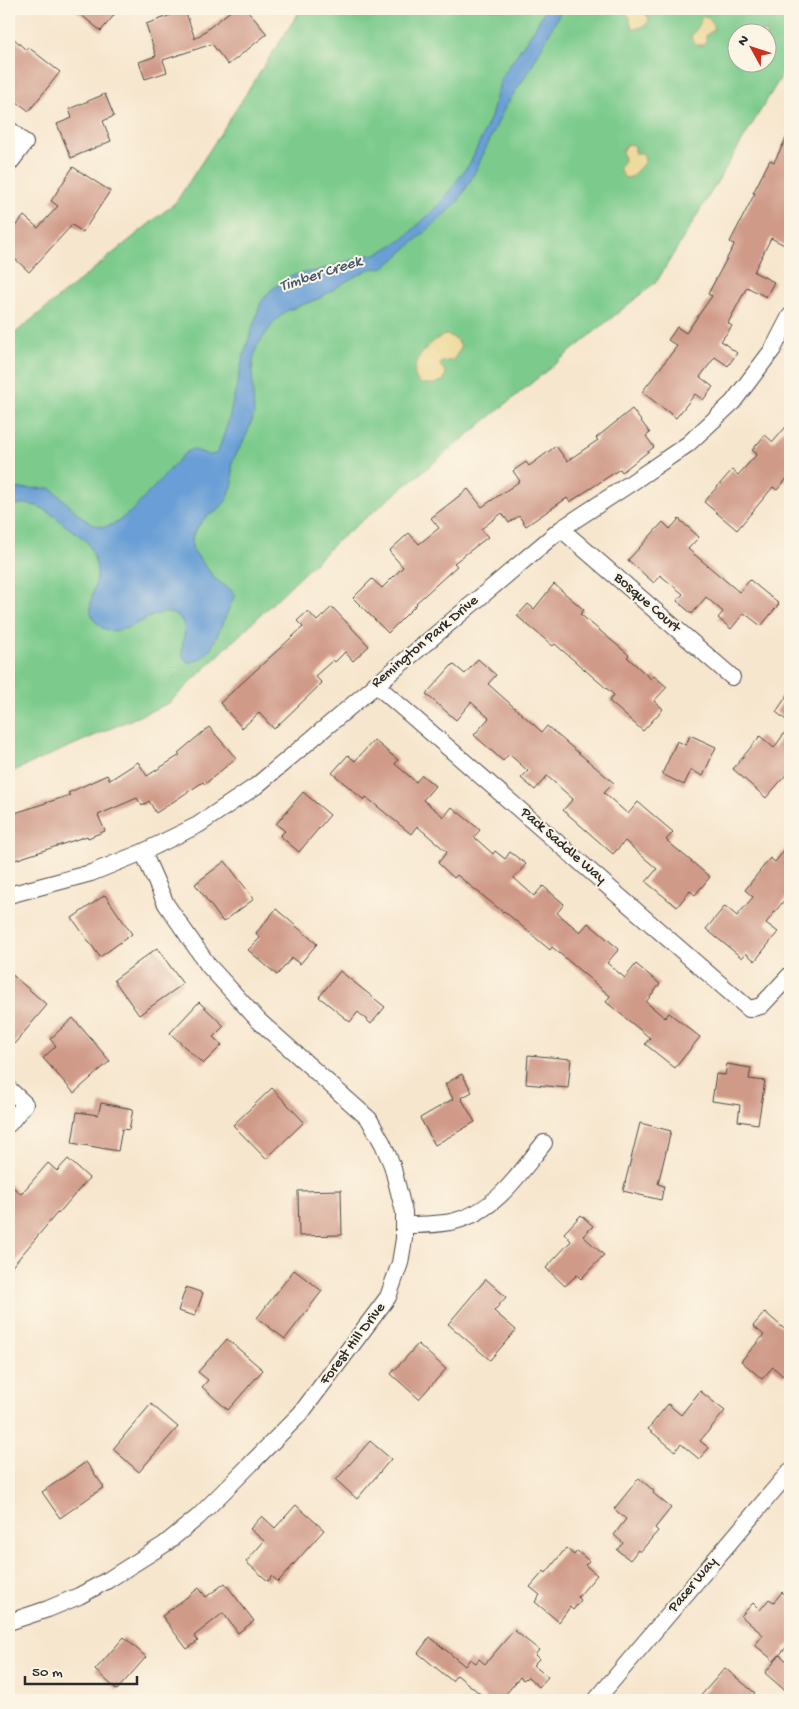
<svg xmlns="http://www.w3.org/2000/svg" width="799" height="1709" font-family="'Gochi Hand',sans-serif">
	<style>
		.green { fill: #7bcb8c; stroke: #537b5c; fill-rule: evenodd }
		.sand { fill: #eeda9e; stroke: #8c8264 }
		.water { fill: #699fd6; stroke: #4a6580 }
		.building { fill: #d09a88 }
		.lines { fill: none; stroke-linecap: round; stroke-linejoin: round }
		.street-casing { stroke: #4a4743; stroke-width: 18 }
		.street { stroke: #fff; stroke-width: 16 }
		.labels { text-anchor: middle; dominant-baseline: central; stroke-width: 4; stroke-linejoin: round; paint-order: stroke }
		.street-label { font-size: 15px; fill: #2b2b2b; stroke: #fcf5e5 }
		.water-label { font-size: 16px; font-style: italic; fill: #44596f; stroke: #fcf5e5 }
	</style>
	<rect width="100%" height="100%" fill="#fcf5e5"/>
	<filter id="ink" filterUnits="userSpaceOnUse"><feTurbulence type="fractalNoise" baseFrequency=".02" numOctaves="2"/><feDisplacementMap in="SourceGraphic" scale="10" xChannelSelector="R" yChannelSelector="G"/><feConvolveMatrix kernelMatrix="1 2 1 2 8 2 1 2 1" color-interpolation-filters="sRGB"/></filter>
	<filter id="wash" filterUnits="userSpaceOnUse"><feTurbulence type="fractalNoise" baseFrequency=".0096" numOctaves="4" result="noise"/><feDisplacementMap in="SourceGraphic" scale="20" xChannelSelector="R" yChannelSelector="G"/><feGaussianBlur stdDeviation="1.12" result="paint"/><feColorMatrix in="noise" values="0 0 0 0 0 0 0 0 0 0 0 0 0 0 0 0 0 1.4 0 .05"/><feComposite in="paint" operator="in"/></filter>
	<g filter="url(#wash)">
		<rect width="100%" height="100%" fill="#f7e6ce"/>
		<path class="green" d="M301,9H790V62L657,281L336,542L169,703L9,773V338L176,202ZM736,32H766V62H736Z"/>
		<path class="sand" d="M626,9H643V11L649,18L648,23L640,28H633L630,23V17L626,14Z
			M705,16C710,17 714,25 714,30L706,35V41L703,45H698L692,40L691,36L699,26L701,18Z
			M631,144L635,146V153H642L645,159C643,168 636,169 632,177L625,178L620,171V167L624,160L622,151L626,145Z
			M445,335C452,335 459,341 461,348L453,360L442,362L440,365L446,373L444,380L435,384H421C402,370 429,340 445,335Z"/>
		<path class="water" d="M545,9H562L529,71L505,107L473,176L459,200L449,211L391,262L382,268L369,269L345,282L320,298L286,311L275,321L257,346L254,356L252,370L254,415L246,436L232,462L233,483L227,500L217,511L209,515L203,520L193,534L192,541V548L196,554L215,579L230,589L235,595L211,649C204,656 199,662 188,662C171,649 199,626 173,614C153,604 117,649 96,622C83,607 98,587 97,571C96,562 92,549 87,542C81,536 73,531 66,526C54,516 43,505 27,504C21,503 15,506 9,507V489L51,488L84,519L95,525L103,527L108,526L116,523L134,509L184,454L192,449L210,455L216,454L219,449L229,419L244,354L261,302L271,290L290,276L328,268L361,257L379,253L403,239L438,206L470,163L491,117L501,78L535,28Z"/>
		<g id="blocks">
			<path class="building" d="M74,9H119L101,31Z
				M233,9H246L267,34L228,65L212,44L163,60L167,72L145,79L139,62L156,56L146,24L185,10L195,39Z
				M9,34L26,50L28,47L60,72L29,111L9,96Z
				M105,94L114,116L103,121L111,141L71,158L57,124L72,118L69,109Z
				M790,131V248L771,238L754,272L774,282L766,297L747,287L728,323L732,326L721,341L737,353L728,366L715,357L700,377L713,387L703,400L695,394L676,418L642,392L677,346L668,340L677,327L686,333L712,296L708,294L734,245L730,242L755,193H753L770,160L774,162Z
				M73,167L110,191L83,232L72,225L29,272L9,253V233L24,216L38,228L58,206L51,201Z
				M632,409L650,433L646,436L654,447L622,472L620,469L570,502L567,498L526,526L519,516L509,523L502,513L481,529L488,537L454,563L457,566L416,603L417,604L388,633L353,598L372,579L382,588L403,567L389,551L409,533L419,544L439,528L431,518L468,489L482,507L520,481L513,471L526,462L529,466L556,446L567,461L598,440L596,438Z
				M790,422V475L777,490L773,487L737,530L704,502L732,470L738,475L757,454L752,450L765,435L773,442Z
				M679,519L699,537L688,549L739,592L750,580L779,604L761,626L744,613L731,629L718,618L723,612L706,597L692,614L677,601L683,594L660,575L654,583L628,560L663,522L670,529Z
				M554,584L584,610L580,614L629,655L627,657L651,679L654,676L667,687L654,701L663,709L643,731L609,701L614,695L555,644L553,646L517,616L528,604L534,609Z
				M332,607L369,646L353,661L345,652L335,662L333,660L315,676L322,683L274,729L259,713L242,728L220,703L303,627L297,621L308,611L317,621Z
				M478,659L496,675L488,684L542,732L547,726L614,783L604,793L628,814L638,802L673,832L666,840L710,877L695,895L690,891L677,907L646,882L657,869L625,841L613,854L563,810L573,799L547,776L535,790L521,778L528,771L509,754L503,761L474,735L489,718L471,702L456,720L426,694L453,664L465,674Z
				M790,691V723L776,712Z
				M790,725V770L766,798L733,769L760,736L774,748Z
				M209,727L236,758L205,784L203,782L156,813L149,801L142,806L137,798L98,815L105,831L88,838L87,836L9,862V815L70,795L68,793L107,775L110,780L138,762L147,776L180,755L178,753Z
				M690,735L716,747L703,776L691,770L684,785L662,774L677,741L686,745Z
				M374,740L398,760L395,764L416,782L422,775L435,786L423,800L444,817L452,807L480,830L474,837L493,854L495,851L505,859L510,852L526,864L514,878L534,896L543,886L564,904L557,913L580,932L588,923L619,949L607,963L625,978L636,964L660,984L646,1002L665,1018L669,1013L700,1037L675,1068L645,1044L650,1038L606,1002L610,996L552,947L550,950L504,911L503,912L457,875L454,878L438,863L447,852L417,826L411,834L366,797L364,800L332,773L348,755L355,761Z
				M303,792L330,815L299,852L280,836L285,831L276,824Z
				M790,843V893L766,923L778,932L755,961L746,953L742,958L706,929L725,906L737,916L753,897L745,890L770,858L775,862Z
				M225,861L254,899L223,922L195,884Z
				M105,895L132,934L100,957L72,918Z
				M276,909L317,944L300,964L292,958L277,975L248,950L260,938L256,933Z
				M157,948L183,984L139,1015L114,980Z
				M340,971L385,1007L371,1024L358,1012L350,1022L319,997Z
				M9,972L47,1005L9,1050Z
				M199,1002L224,1026L213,1037L222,1045L203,1064L170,1033Z
				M73,1018L110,1061L74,1093L43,1058L56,1046L50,1039Z
				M528,1055L571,1059L568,1088L526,1084Z
				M727,1064L751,1068L749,1079L765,1081L758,1124L738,1121L740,1105L712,1101L716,1074L725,1075Z
				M462,1074L472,1092L461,1098L475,1122L435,1145L420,1118L453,1099L445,1084Z
				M272,1088L304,1122L266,1159L233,1125Z
				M101,1103L133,1109L129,1130L122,1129L118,1151L72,1143L77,1112L98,1115Z
				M640,1123L671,1131L658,1184L664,1186L661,1200L623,1191Z
				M68,1159L89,1178L58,1214L57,1213L9,1270V1184L21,1194L48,1163L57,1171Z
				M341,1190L342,1235L299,1236L298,1191Z
				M581,1215L593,1226L583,1236L604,1255L581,1279L577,1275L565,1286L546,1268L571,1241L564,1233Z
				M294,1270L322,1291L285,1339L257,1318Z
				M486,1279L506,1297L494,1311L516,1330L490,1360L448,1324Z
				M186,1287L203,1293L195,1316L178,1311Z
				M765,1312L790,1334V1367L783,1376L773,1367L762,1379L741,1361L764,1335L753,1326Z
				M227,1339L263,1370L228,1410L202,1387L208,1380L198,1372Z
				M418,1344L446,1369L419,1399L391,1374Z
				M700,1391L725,1411L700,1441L709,1448L699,1459L681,1444L675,1451L648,1429L668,1404L681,1415Z
				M151,1404L178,1427L139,1472L113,1449Z
				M370,1441L391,1459L357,1499L336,1480Z
				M86,1462L104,1487L60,1518L42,1492Z
				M639,1478L654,1491L653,1493L671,1508L655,1528L658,1531L640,1552L638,1550L630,1560L617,1550L623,1543L614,1535L626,1519L614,1509Z
				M296,1505L324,1530L278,1582L272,1576L268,1581L246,1562L264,1541L250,1529L262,1516L275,1528Z
				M566,1548L574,1555L577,1551L589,1561L585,1565L597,1575L578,1597L581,1600L573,1610L570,1607L559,1622L535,1602L540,1595L530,1587L544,1571L546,1573Z
				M225,1583L254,1621L238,1633L223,1613L194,1636L198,1641L187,1649L162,1616L199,1588L206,1597Z
				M782,1592L790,1600V1643L774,1661L755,1645L763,1635L741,1616L753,1603L760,1610L769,1599L774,1602Z
				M514,1630L539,1650L535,1655L539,1659L533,1665L548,1677L539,1687L528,1677L523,1680L520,1677L501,1700H488L457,1675L452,1681L418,1653L430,1637L465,1666L470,1659L476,1663L479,1659L485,1664Z
				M124,1637L146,1657L117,1690L95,1670Z
				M780,1655L790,1664V1695L765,1673Z
				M725,1668L755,1693L748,1700H697Z"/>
		</g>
	</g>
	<g filter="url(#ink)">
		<use href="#blocks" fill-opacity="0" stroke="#4a4743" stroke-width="1"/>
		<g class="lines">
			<g class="street-casing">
				<path id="street" d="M9,129L25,143L9,164
					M561,529L732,677
					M375,684L749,1009L761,1006L790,975
					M9,895L91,873L143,852L198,825L256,786L561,529L631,483L688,444L733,402L773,349L790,316
					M9,1089L25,1104L9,1124
					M404,1225C421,1225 438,1225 455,1221C496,1211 519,1174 544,1143
					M9,1622L48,1609L79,1596L108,1580L165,1544L198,1517L228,1487L301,1413L388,1297L400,1263L404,1239V1212L392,1165L383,1144L369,1119L259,1021L208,965L166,904L143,852
					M596,1700L790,1471"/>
			</g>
			<use href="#street" class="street"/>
		</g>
	</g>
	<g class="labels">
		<g class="street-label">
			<text transform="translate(647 603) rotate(41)">Bosque Court</text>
			<text transform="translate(425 642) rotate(-40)">Remington Park Drive</text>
			<text transform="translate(563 846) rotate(41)">Pack Saddle Way</text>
			<text transform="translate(353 1344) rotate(-53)">Forest Hill Drive</text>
			<text transform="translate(693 1585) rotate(-50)">Pacer Way</text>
		</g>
		<g class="water-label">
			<text transform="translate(321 275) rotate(-18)">Timber Creek</text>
		</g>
	</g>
	<rect width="799" height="1709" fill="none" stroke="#fcf5e5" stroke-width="30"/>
	<g transform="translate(752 48) rotate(310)"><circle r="24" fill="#fcf5e5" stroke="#a8a49b"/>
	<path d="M0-4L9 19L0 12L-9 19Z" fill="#c8321e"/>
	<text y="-8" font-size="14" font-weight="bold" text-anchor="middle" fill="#2b2b2b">N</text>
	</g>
	<path d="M25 1676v8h112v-8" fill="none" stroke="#2b2b2b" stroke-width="2.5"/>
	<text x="32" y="1676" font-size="15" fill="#2b2b2b" stroke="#fcf5e5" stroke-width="4" paint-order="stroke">50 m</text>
</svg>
